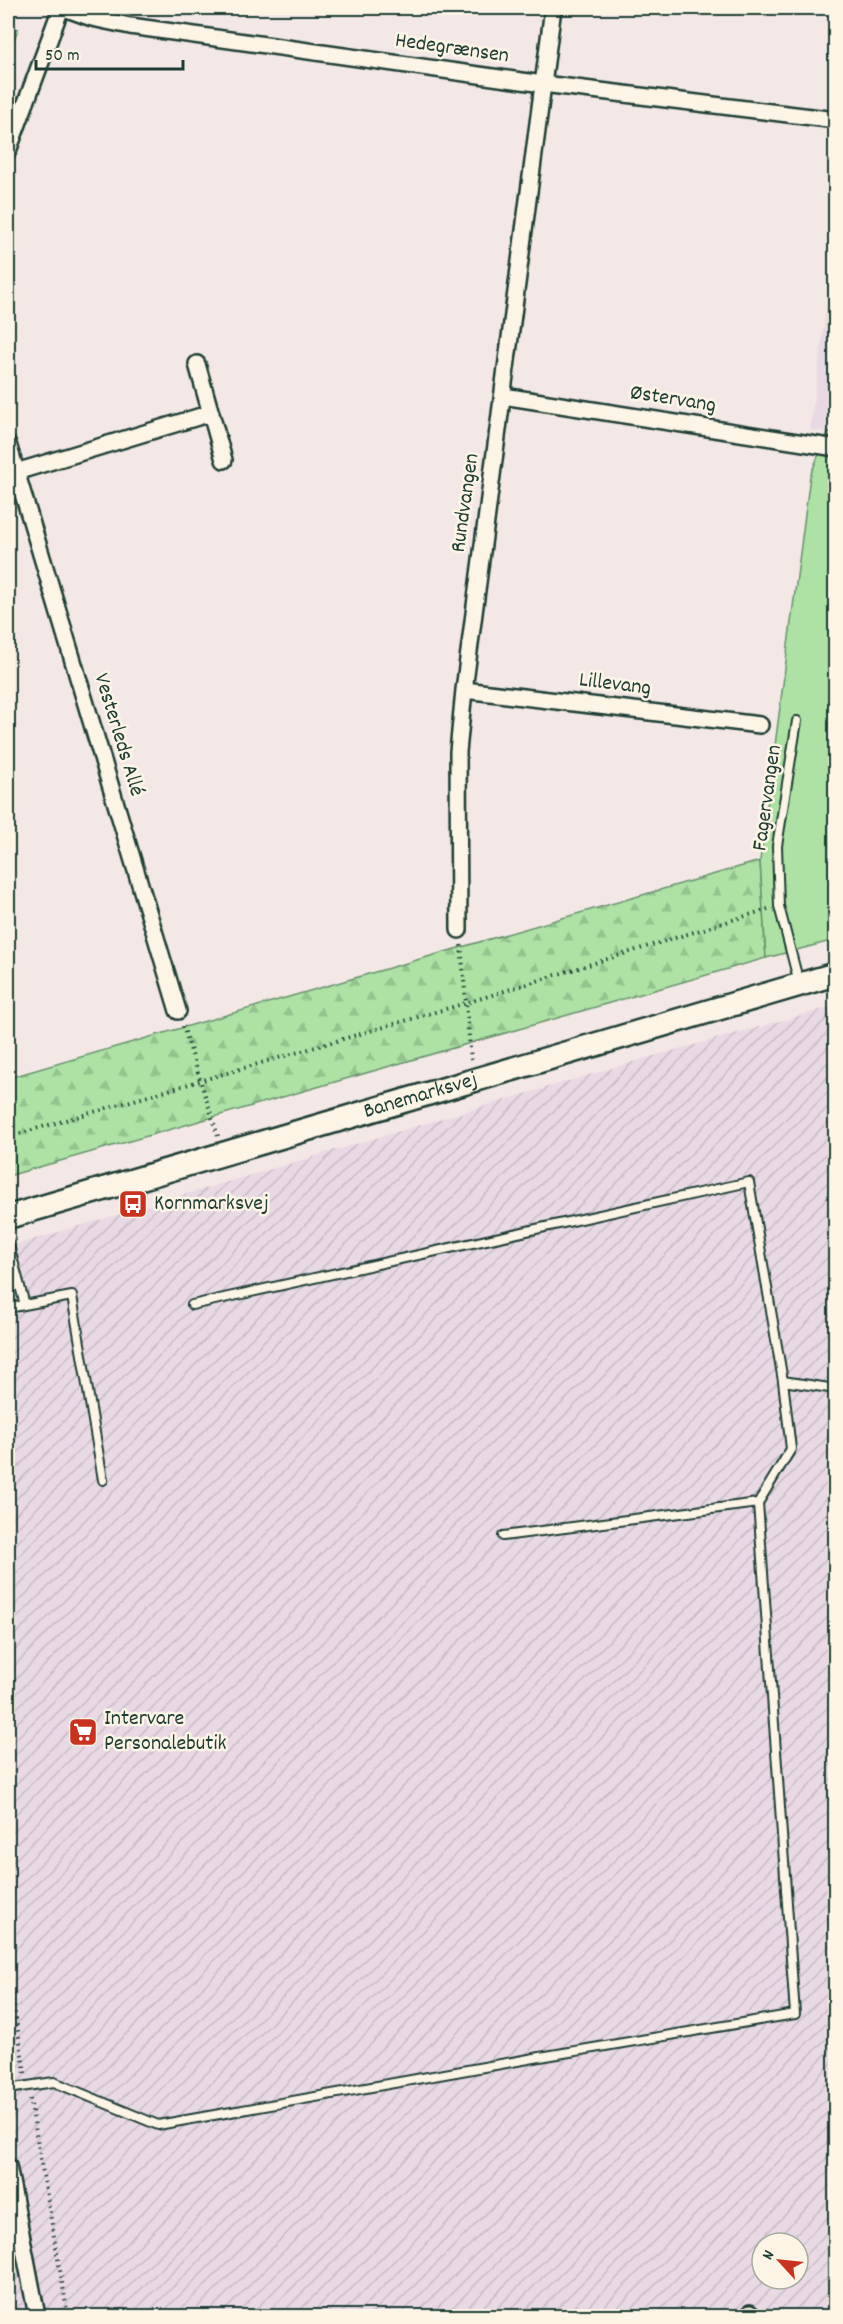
<svg xmlns="http://www.w3.org/2000/svg" width="843" height="2324" font-family="Dekko,sans-serif">
	<style>
		.built { fill: #e8d9e5 }
		.industrial { fill: url(#industrial-furrows); fill-rule: evenodd }
		.forest { fill: url(#forest-firs); stroke: #66906c; stroke-width: 1.5 }
		.park { fill: #ade2a4; stroke: #66906c; stroke-width: 1.5 }
		.lines { fill: none; stroke-linecap: round; stroke-linejoin: round }
		.lane-casing { stroke: #1f3d34; stroke-width: 12 }
		.street-casing { stroke: #1f3d34; stroke-width: 20 }
		.secondary-casing { stroke: #1f3d34; stroke-width: 27 }
		.path { stroke: #1f3d34; stroke-width: 4; stroke-dasharray: 1.5 4.5; stroke-linecap: butt }
		.lane { stroke: #fcf5e5; stroke-width: 8 }
		.street { stroke: #fcf5e5; stroke-width: 15 }
		.secondary { stroke: #fcf5e5; stroke-width: 22 }
		.labels { text-anchor: middle; dominant-baseline: central; stroke-width: 5; stroke-linejoin: round; paint-order: stroke }
		.street-label { font-size: 22px; fill: #1f3d34; stroke: #fcf5e5 }
		.poi-label { font-size: 22px; fill: #1f3d34; stroke: #fcf5e5; text-anchor: start }
	</style>
	<defs>
		<pattern id="industrial-furrows" width="10" height="10" patternUnits="userSpaceOnUse" patternTransform="scale(1.5)"><rect width="10" height="10" fill="#e8d9e5"/><path d="M-1 1l2-2M0 10L10 0M9 11l2-2" fill="none" stroke="#c7bbc5"/></pattern>
		<pattern id="forest-firs" width="22" height="20" patternUnits="userSpaceOnUse" patternTransform="scale(1.5)"><rect width="22" height="20" fill="#ade2a4"/><path d="M5 1l3.5 6h-7zM16 11l3.5 6h-7z" fill="#94c38e"/></pattern>
	</defs>
	<rect width="100%" height="100%" fill="#f3e8e5"/>
	<filter id="ink" filterUnits="userSpaceOnUse"><feTurbulence type="fractalNoise" baseFrequency=".0167" numOctaves="2"/><feDisplacementMap in="SourceGraphic" scale="12" xChannelSelector="R" yChannelSelector="G"/><feConvolveMatrix kernelMatrix="1 2 1 2 8 2 1 2 1" color-interpolation-filters="sRGB"/></filter>
	<g filter="url(#ink)">
		<path class="built" d="M828,296L835,297V433L810,430Z"/>
		<path class="industrial" d="M835,1006V2316H8V1247L650,1057ZM762,2243H798V2279H762Z"/>
		<path class="forest" d="M760,861L766,958L8,1176V1078Z"/>
		<path class="park" d="M8,25L18,29L8,56Z
			M828,432L835,433V940L766,958L760,861L810,476Z"/>
		<g class="lines">
			<g class="lane-casing">
				<path id="lane" d="M797,721L777,846L779,906L799,983
					M8,1242L25,1305
					M192,1305L749,1182L783,1381L836,1389
					M8,1308L72,1296L103,1480
					M503,1536L758,1503
					M8,2089L54,2082L158,2125L540,2057L795,2014L758,1503L791,1449L783,1381"/>
			</g>
			<g class="street-casing">
				<path id="street" d="M64,8L92,18L130,26L543,84L836,120
					M8,151L61,8
					M197,364L224,460
					M503,396L836,448
					M8,444L178,1011
					M16,472L211,413
					M464,690L760,725
					M459,930L458,752L464,690L553,8
					M8,2166L37,2316
					M750,2313V2316"/>
			</g>
			<g class="secondary-casing">
				<g id="secondary">
					<path id="s1" d="M8,1217L836,974"/>
				</g>
			</g>
			<path class="path" d="M461,945L471,1060
				M183,1026L218,1136
				M8,1137L466,1003L768,909
				M8,1971L25,2073
				M30,2099L68,2316
				M8,2305L10,2316"/>
			<use href="#lane" class="lane"/>
			<use href="#street" class="street"/>
			<use href="#secondary" class="secondary"/>
		</g>
	</g>
	<defs>
		<g id="bus-square" transform="scale(1.5)"><rect x="-9" y="-9" width="18" height="18" rx="4" fill="#c8321e" stroke="#fcf5e5"/><path d="M-5-6H5V4H4V6H2V4H-2V6H-4V4H-5ZM-3.5-4V0h7V-4ZM-3.5 1.2v1.5H-2V1.2ZM2 1.2v1.5H3.5V1.2Z" fill="#fff"/></g>
		<g id="supermarket-square" transform="scale(1.5)"><rect x="-9" y="-9" width="18" height="18" rx="4" fill="#c8321e" stroke="#fcf5e5"/><path d="M-6-5.5h2.5l.6 2H6L4.5 2H-2.5L-4.4-4H-6ZM-1.5 3.2a1.3 1.3 0 1 0 .1 0ZM3 3.2a1.3 1.3 0 1 0 .1 0Z" fill="#fff"/></g>
	</defs>
	<g fill-rule="evenodd">
		<use href="#bus-square" x="133" y="1204"/>
		<use href="#supermarket-square" x="83" y="1732"/>
	</g>
	<g class="labels">
		<g class="street-label">
			<text transform="translate(452 49) rotate(8)">Hedegrænsen</text>
			<text transform="translate(673 400) rotate(9)">Østervang</text>
			<text transform="translate(466 503) rotate(-82)">Rundvangen</text>
			<text transform="translate(615 685) rotate(7)">Lillevang</text>
			<text transform="translate(118 735) rotate(73)">Vesterleds Allé</text>
			<text transform="translate(768 798) rotate(-82)">Fagervangen</text>
			<text stroke="none"><textPath href="#s1" startOffset="430">Banemarksvej</textPath></text>
		</g>
		<g class="poi-label">
			<text x="154" y="1204">Kornmarksvej</text>
			<text x="104" y="1719">Intervare<tspan x="104" dy="25">Personalebutik</tspan></text>
		</g>
	</g>
	<rect width="843" height="2324" fill="none" stroke="#fcf5e5" stroke-width="30"/>
	<rect x="15" y="15" width="813" height="2294" fill="none" stroke="#1f3d34" stroke-width="2" filter="url(#ink)"/>
	<g transform="translate(780 2261) rotate(297)"><circle r="28" fill="#fcf5e5" stroke="#a4ab9e" stroke-width="1.5"/>
	<path d="M0-4.5L10 22L0 15L-10 22Z" fill="#c8321e"/>
	<text y="-9" font-size="16" font-weight="bold" text-anchor="middle" fill="#1f3d34">N</text>
	</g>
	<path d="M36 60v9h147v-9" fill="none" stroke="#1f3d34" stroke-width="3"/>
	<text x="45" y="60" font-size="18" fill="#1f3d34" stroke="#fcf5e5" stroke-width="4.5" paint-order="stroke">50 m</text>
</svg>
